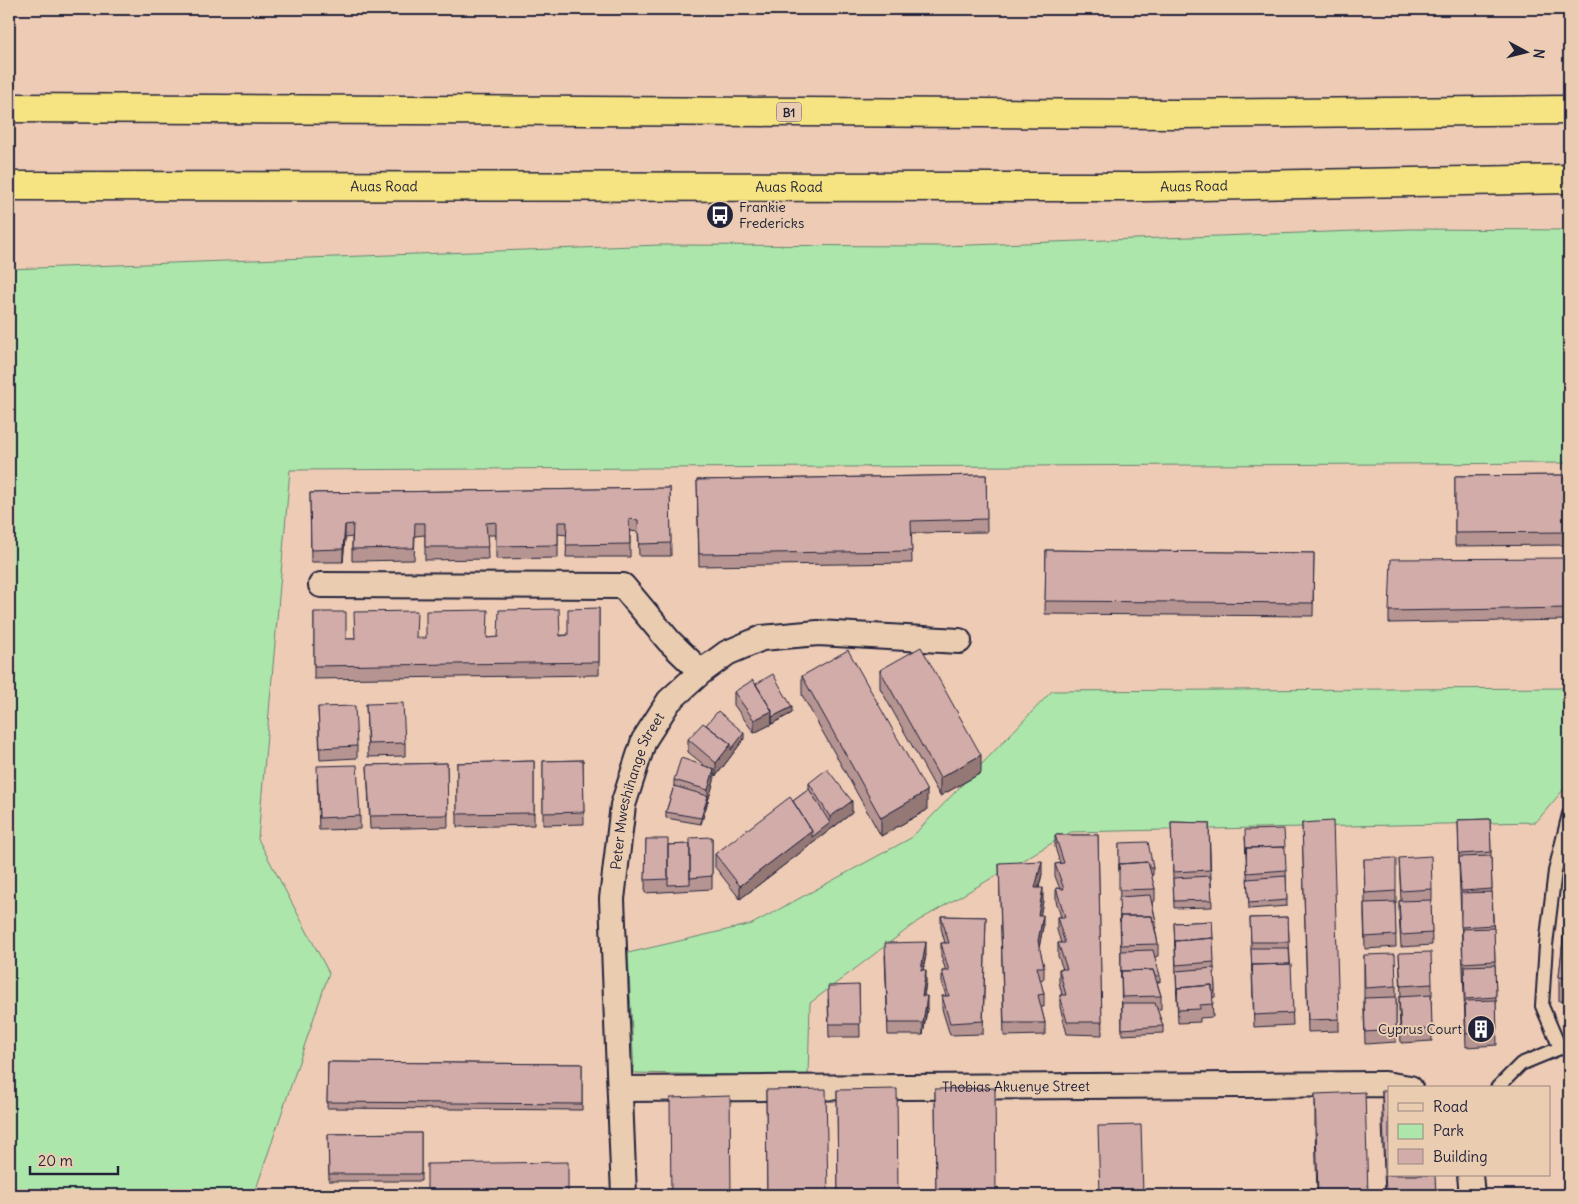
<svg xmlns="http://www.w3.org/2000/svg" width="1578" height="1204" font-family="Delius,sans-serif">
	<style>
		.green { fill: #ace6aa; stroke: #678472 }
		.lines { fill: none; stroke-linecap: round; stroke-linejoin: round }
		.service-casing { stroke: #22223b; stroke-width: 16 }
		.minor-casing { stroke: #22223b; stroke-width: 28 }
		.trunk-casing { stroke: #22223b; stroke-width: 31 }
		.service { stroke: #eaccb0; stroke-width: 12 }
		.minor { stroke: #eaccb0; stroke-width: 24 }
		.trunk { stroke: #f6e381; stroke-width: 28 }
		.wall { fill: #b59491; stroke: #22223b }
		.shaded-wall { fill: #937876; stroke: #22223b }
		.building { fill: #d2aca9; stroke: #22223b }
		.labels { text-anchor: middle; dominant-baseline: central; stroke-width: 4; stroke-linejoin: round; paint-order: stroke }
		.shield { fill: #eaccb0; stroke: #5e555e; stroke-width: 1 }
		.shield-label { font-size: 12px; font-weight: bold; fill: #22223b }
		.street-label { font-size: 14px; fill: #22223b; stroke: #eaccb0 }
		.poi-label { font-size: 14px; fill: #22223b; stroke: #eaccb0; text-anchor: start }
	</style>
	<rect width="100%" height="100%" fill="#eecbb5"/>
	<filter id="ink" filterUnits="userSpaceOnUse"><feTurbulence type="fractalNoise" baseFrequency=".02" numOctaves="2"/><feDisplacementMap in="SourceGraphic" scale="10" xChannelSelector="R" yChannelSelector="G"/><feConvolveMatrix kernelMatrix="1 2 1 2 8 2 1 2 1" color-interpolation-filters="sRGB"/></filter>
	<g filter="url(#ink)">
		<path class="green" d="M1411,229L1569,230V463L290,470L258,839L329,973L254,1195H9V269L661,245L943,246Z
			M1569,688V783L1536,822L1071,832L918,921L810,1003L808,1077L634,1073L628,953L752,924L911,838L1052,691Z"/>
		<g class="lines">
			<g class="service-casing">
				<path id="service" d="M1560,1048L1542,1006L1546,945L1555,871L1569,814
					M1497,1088L1521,1064L1560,1048L1569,1050"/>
			</g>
			<g class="minor-casing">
				<g id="minor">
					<path d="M321,585L623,586L669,641L701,672"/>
					<path id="s1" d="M621,1089L1385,1084L1410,1088"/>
					<path d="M1470,1175L1472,1195"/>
					<path id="s2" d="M624,1195L612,899L623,805L644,740L669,701L701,672L727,653L762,638L818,633L959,641"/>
				</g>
			</g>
			<g class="trunk-casing">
				<g id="trunk">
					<path d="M9,108L1179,114L1569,110"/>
					<path id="s3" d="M9,186L1147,187L1569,179"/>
				</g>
			</g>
			<use href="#service" class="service"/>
			<use href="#minor" class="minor"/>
			<use href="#trunk" class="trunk"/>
		</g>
		<path class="wall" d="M986,475L987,532L911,533L912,563L699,566L697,480Z
			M1569,475V545L1455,546V476Z
			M670,488L671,556H639L638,532L630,531V557H566L567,535L558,534V558L496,559V535H487L488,559L425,560V535L415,536L414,560L352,561V537L345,538L343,562H311L310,493Z
			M1046,550L1314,553L1313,616L1045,614Z
			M1569,558V620L1389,623V611Z
			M599,608V675L314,679V612L346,639L488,638L568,635Z
			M880,670L981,773L940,796L880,688Z
			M802,676L927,810L881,836L802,695Z
			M756,684L792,713L754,733L734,705V692Z
			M366,704L405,743V756L368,757Z
			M318,707L357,746V758L320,760Z
			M706,725L744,739L716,776L714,774V781L701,824L666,818V812L674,786V780L704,765L688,752V739Z
			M583,760L584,824L543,825V761Z
			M534,761V825L457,827V763Z
			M447,763L448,827L370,829L367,765Z
			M317,778L360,816V829L319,830Z
			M809,783L852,813L740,899L715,867V854L793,801L809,789Z
			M1490,819L1492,892L1495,961L1497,1045L1466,1047L1459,866L1458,820Z
			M1171,822L1209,823L1212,907L1174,908Z
			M1302,823L1339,1019V1031L1308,1032Z
			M1055,835H1098L1102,1035L1067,1034L1060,1007V995H1062L1059,982V969H1063L1058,956V943H1061L1057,930V917H1061L1056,901V888L1060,889L1055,876V864L1060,863L1055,847Z
			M712,837V889L645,893L646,839L668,845L690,844Z
			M1245,837L1286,870L1287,906L1249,909Z
			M1119,843L1153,868V875H1151L1155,889V901L1152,902L1156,922V928H1155L1158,944V956L1154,957L1160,976V982H1157L1161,996V1009H1157L1163,1026V1033L1122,1035Z
			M1399,858L1432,889V902H1431L1432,945L1401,947L1399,914V901H1401Z
			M1364,859L1396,891V903H1395L1396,947L1365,949L1364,916V903H1365Z
			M999,863L1042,874L1039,888L1043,901L1040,915L1043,927L1039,947L1044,967V979L1040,980L1044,994V1007H1041L1045,1023V1035L1004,1036Z
			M1569,884V1002L1559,1001V977Z
			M941,916L986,917L983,1034L950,1035L942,1009V996H946L942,983V971H946L941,956V943H945L941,928Z
			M1288,917L1293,1025L1254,1027L1250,918Z
			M1212,921L1215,991V997L1212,998L1213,1017L1200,1018V1022L1178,1023L1177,1000L1174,923Z
			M1399,953L1432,984V997H1431L1432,1041L1401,1043L1399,1009V997H1401Z
			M885,955H926L923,970L926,982L924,996L927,1009L923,1035H888Z
			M1364,955L1396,986V1042L1365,1044L1364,1011Z
			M859,985L860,1037H829L828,999Z
			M328,1062L582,1064V1110L327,1108Z
			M935,1089L996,1195H936Z
			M766,1090L828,1195H767Z
			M837,1090L898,1195H838Z
			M1382,1091L1436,1195H1385L1382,1124Z
			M1315,1094L1368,1195H1317L1315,1127Z
			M421,1133V1181H329L328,1134Z"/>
		<path class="shaded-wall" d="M345,525V538L343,562V549Z
			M792,707V713L772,724V717Z
			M772,711V724L754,733V720Z
			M744,733V739L716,776V763L731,744Z
			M981,755V773L940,796V778Z
			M714,769V781L701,824V818L708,796V790Z
			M927,791V810L881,836V818Z
			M852,801V813L740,899V886L812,831L830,823V817Z
			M1042,861V874L1035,901V888Z
			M1043,888V901L1038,928V915Z
			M1043,915V927L1038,954V941Z
			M926,942V955L921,982V970Z
			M926,970V982L922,1009V996Z
			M927,996V1009L923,1035V1023Z"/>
		<path class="building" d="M986,475L987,519L911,521L912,551L699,554L697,480Z
			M1569,475V532L1455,533V476Z
			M670,488L671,543L639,544L638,520L629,519L630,544L566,545L567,522H558V545L496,546V522L486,523L488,547H425V523H415L414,548L352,549L353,524L345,525L343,549L311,550L310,493Z
			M1046,550L1314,553L1313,603L1045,601Z
			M1569,558V608L1389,611L1391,559Z
			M599,608V662L314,666V612H346V639H355L354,612L417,611L416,638H426V611L488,610L487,638L498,637L499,610L559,609L560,636L568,635V609Z
			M921,647L981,755L940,778L880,670Z
			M848,650L927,791L881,818L802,676Z
			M773,674L792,707L772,717V711L756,684Z
			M753,680L772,711L754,720L734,692Z
			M403,703L405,743L368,744L366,704Z
			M355,706L357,746L320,748L318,707Z
			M718,711L744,733L731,750V744L706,725Z
			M703,723L731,744L716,763L688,739Z
			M681,758L714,769L708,790L674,780Z
			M583,760L584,812L543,813V761Z
			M534,761V813L457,814V763Z
			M447,763L448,815L370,816L367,765Z
			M357,765L360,816L319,818L317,766Z
			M827,769L852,801L830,817L809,783Z
			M674,786L708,796L701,818L666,812Z
			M809,789L830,823L812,837V831L793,801Z
			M790,797L812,831L740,886L715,854Z
			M1490,819L1491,852L1459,854L1458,820Z
			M1333,821L1339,1019L1308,1020L1302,823Z
			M1171,822L1209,823L1210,870L1173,872Z
			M1284,829L1285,847L1246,848V854L1245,830Z
			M1055,835H1098L1102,1022H1067L1060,995H1066L1059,969H1067L1058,943H1065L1057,917H1065L1056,888L1064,889L1055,864L1064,863Z
			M712,837V876L690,878V838Z
			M646,839H668V879L645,880Z
			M1148,842L1153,868H1150L1148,862L1119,864V870V843Z
			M690,844V884L668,885V845Z
			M1285,847L1286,870L1247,873L1246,848Z
			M1431,856L1432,889L1401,891L1399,858Z
			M1491,856L1492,889L1461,891L1459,857Z
			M1396,858V891L1365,893L1364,859Z
			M1042,861L1035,888H1043L1038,915H1043L1038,941L1044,967H1037L1044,994L1038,995L1045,1023H1004L999,863Z
			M1148,862L1155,889L1119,890V864Z
			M1210,876L1212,900L1174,901L1173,878Z
			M1286,876L1287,900L1249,903L1247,879Z
			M1569,884V978L1559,977Z
			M1492,892L1493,925L1461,927V893Z
			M1150,895L1156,922H1153L1152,916H1120V922L1119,897Z
			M1431,900L1432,933L1401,935L1399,901Z
			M1395,902L1396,935L1365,937L1364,903Z
			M941,916L986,917L983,1021L950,1023L942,996H949L942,971H949L941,943H949Z
			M1120,916H1152L1158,944L1121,945Z
			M1288,917L1289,942H1251L1250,918Z
			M1212,921L1213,938L1175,941V947L1174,923Z
			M1494,928L1495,961L1463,963L1462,929Z
			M1213,938L1214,962L1176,965L1175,941Z
			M926,942L921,970H926L922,996H927L923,1023H888L885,943Z
			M1251,948H1289L1290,964L1252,965V972Z
			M1153,950L1160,976H1155L1153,970L1121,971V978V951Z
			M1431,952L1432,984L1401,986L1399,953Z
			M1395,954L1396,986L1365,988L1364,955Z
			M1291,964L1293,1013L1254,1015L1252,965Z
			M1495,965L1496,997L1465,999L1464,966Z
			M1214,968L1215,991H1212V985L1177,988V994L1176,971Z
			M1153,970L1161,996L1122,997L1121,971Z
			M859,985L860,1024H829L828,986Z
			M1212,985L1213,1004L1200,1005V1009L1178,1010L1177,988Z
			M1431,995L1432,1028L1401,1030L1399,997Z
			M1396,997V1030L1365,1032L1364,998Z
			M1496,1000L1497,1032L1466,1034L1465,1001Z
			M1122,1003H1155L1163,1026L1122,1029Z
			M328,1062L582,1064V1104L327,1102Z
			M995,1088L996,1195H936L935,1089Z
			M826,1089L828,1195H767L766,1090Z
			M897,1089L898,1195H838L837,1090Z
			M1382,1091H1389V1175H1435L1436,1195H1386Z
			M1365,1092L1368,1195H1318L1315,1094Z
			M730,1096L731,1195H671L670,1098Z
			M1141,1125L1143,1195H1100L1098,1126Z
			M421,1133V1174H329L328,1134Z
			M568,1162V1195H427V1164Z
			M329,1193H421V1195H329Z"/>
	</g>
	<defs>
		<g id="bus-disc" transform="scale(1.4375)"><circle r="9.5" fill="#22223b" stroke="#eaccb0"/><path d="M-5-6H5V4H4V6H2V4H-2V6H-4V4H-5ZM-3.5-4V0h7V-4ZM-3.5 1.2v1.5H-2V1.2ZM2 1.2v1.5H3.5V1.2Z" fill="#fff"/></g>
		<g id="building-disc" transform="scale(1.4375)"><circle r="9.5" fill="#22223b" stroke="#eaccb0"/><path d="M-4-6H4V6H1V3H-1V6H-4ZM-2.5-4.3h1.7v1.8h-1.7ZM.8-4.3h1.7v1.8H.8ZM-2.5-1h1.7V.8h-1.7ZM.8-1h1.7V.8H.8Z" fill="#fff"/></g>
	</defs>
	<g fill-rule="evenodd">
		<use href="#bus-disc" x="720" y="215"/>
		<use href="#building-disc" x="1481" y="1029"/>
	</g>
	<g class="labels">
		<rect class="shield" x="776.5" y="102.5" width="25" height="19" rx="4"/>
		<g class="shield-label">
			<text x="789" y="112">B1</text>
		</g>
		<g class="street-label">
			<text stroke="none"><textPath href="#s3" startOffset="375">Auas Road</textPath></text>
			<text stroke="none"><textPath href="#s3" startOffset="1185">Auas Road</textPath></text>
			<text stroke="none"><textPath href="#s3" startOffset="780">Auas Road</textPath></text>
			<text stroke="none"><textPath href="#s2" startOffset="408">Peter Mweshihange Street</textPath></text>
			<text stroke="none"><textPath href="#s1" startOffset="395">Thobias Akuenye Street</textPath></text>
		</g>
		<g class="poi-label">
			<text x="739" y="207">Frankie<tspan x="739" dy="16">Fredericks</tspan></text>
			<text x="1462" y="1029" text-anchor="end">Cyprus Court</text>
		</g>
	</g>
	<rect width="1578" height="1204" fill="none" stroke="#eaccb0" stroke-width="30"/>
	<rect x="15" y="15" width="1548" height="1174" fill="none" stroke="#22223b" stroke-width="2" filter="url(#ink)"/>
	<rect x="1388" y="1086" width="162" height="90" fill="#eaccb0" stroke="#9a8881"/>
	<rect x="1398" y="1103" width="25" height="8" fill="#eaccb0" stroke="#9a8881"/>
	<text x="1433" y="1112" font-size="15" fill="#22223b">Road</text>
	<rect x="1398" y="1124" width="25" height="15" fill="#ace6aa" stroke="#9a8881"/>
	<text x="1433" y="1136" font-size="15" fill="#22223b">Park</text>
	<rect x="1398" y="1149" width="25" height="15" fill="#d2aca9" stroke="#9a8881"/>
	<text x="1433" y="1162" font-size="15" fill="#22223b">Building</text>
	<g transform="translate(1526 52) rotate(97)" stroke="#eaccb0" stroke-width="4" paint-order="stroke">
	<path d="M0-4L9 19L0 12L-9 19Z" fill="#22223b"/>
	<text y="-8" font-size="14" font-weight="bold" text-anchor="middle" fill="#22223b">N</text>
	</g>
	<path d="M30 1166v8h88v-8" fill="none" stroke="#22223b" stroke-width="2.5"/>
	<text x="38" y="1166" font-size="15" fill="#22223b" stroke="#eaccb0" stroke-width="4" paint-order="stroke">20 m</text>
</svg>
